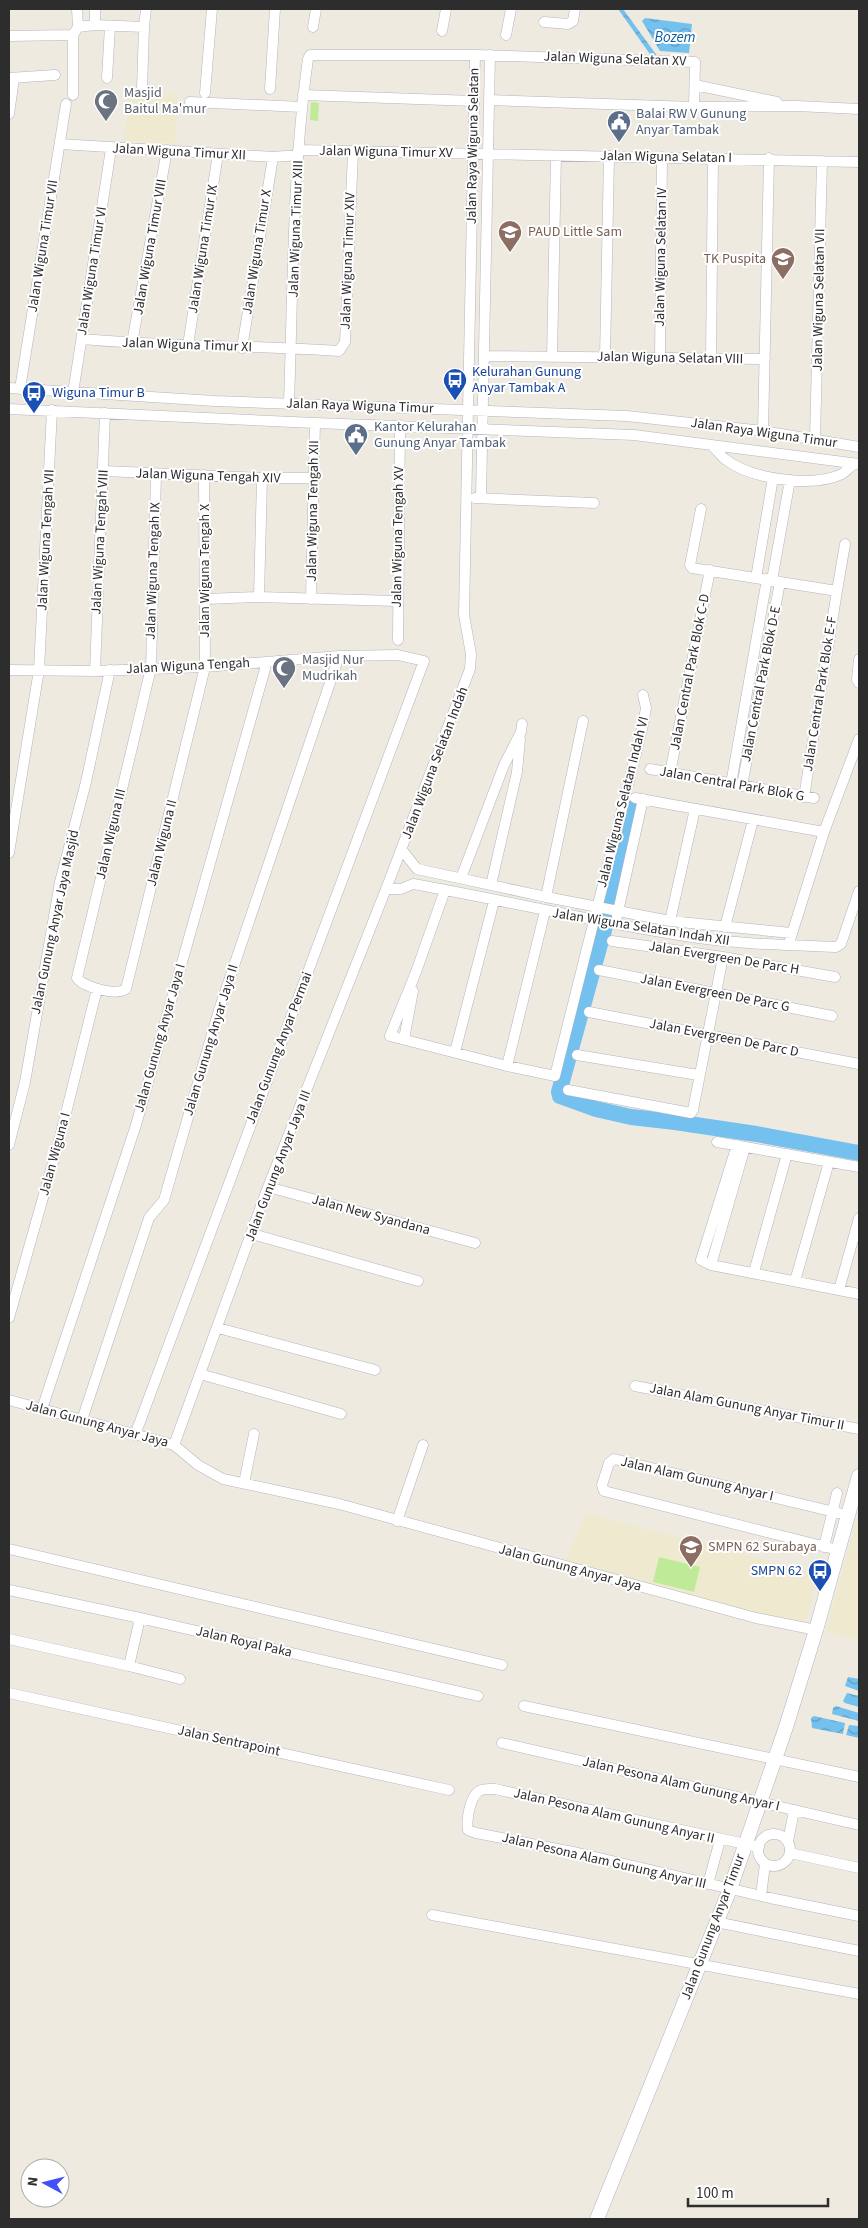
<svg xmlns="http://www.w3.org/2000/svg" width="868" height="2228" font-family="'Source Sans 3',sans-serif">
	<style>
		.education { fill: #efe9d0 }
		.pitch { fill: #bfeb99 }
		.water { fill: url(#water-waves) }
		.lines { fill: none; stroke-linecap: round; stroke-linejoin: round }
		.river { stroke: #74c1ef; stroke-width: 16 }
		.street-casing { stroke: #b3b4c0; stroke-width: 11 }
		.secondary-casing { stroke: #b3b4c0; stroke-width: 15 }
		.street { stroke: #fff; stroke-width: 10 }
		.secondary { stroke: #fff; stroke-width: 14 }
		.labels { text-anchor: middle; dominant-baseline: central; stroke-width: 4; stroke-linejoin: round; paint-order: stroke }
		.street-label { font-size: 14px; fill: #2d2d2d; stroke: #fff }
		.worship-label { font-size: 14px; fill: #5b616d; stroke: #fff; text-anchor: start }
		.service-label { font-size: 14px; fill: #4e5e75; stroke: #fff; text-anchor: start }
		.education-label { font-size: 14px; fill: #785e54; stroke: #fff; text-anchor: start }
		.transit-label { font-size: 14px; fill: #164399; stroke: #fff; text-anchor: start }
		.water-label { font-size: 15px; font-style: italic; fill: #0e5ea0; stroke: #fff }
	</style>
	<defs>
		<pattern id="water-waves" width="16" height="10" patternUnits="userSpaceOnUse" patternTransform="scale(1.25)"><rect width="16" height="10" fill="#74c1ef"/><path d="M0 5q4-4 8 0t8 0" fill="none" stroke="#609dc2"/></pattern>
	</defs>
	<rect width="100%" height="100%" fill="#eeeae0"/>
	<path class="education" d="M128,93L178,94L175,144L124,140Z
		M859,1511V1640L826,1632Z
		M586,1513L818,1574L805,1625L683,1595L565,1562Z"/>
	<path class="pitch" d="M311,102L319,103L318,121L310,120Z
		M659,1557L700,1567L694,1592L653,1582Z"/>
	<path class="water" d="M618,9H623L658,57H652Z
		M645,18L692,24L689,53L660,51L642,21Z
		M848,1677L859,1679V1691L845,1686Z
		M847,1693L859,1696V1707L845,1703L843,1701Z
		M836,1706L859,1713V1721L832,1714L833,1708Z
		M814,1716L845,1723L843,1734L812,1728L811,1718Z
		M849,1725L859,1726V1738L846,1735Z"/>
	<g class="lines">
		<path class="river" d="M632,807L604,930L559,1092L560,1096L596,1109L631,1117L675,1122L756,1134L859,1153"/>
		<g class="street-casing">
			<path id="street" d="M77,9L78,27
				M95,9V25
				M544,22L568,24L573,21L575,9
				M144,27L146,9
				M313,27L316,9
				M442,31L446,9
				M506,35L511,9
				M9,36L73,35
				M9,78L55,75
				M107,78L110,26
				M695,85L777,102
				M270,89L275,9
				M205,93L212,9
				M73,95V35L78,27L95,25L144,27L142,89
				M303,95L474,101
				M489,100L694,107L797,106L859,109
				M190,102L302,107
				M9,114L14,78
				M60,144L273,157L298,155
				M298,150L859,162
				M82,339C167,347 253,345 339,351L345,342L353,152
				M132,343L167,150
				M188,345L218,154
				M242,348L273,157
				M485,356L765,359
				M552,357L556,156
				M605,357L609,156
				M660,358L662,157
				M711,359L713,158
				M9,388L215,401L627,416L763,431L859,447
				M20,389L66,104
				M73,393L111,149
				M289,403C293,289 292,173 308,59L310,55H475L695,62L694,107
				M9,409L315,423L634,435L859,464
				M763,431L769,158
				M815,439L822,161
				M711,445C716,449 720,455 725,459C750,479 812,488 842,474C846,471 850,467 854,464
				M104,471L262,478H313
				M156,474L151,668L77,978C83,987 116,996 126,989L205,667L204,475
				M481,497L490,55
				M475,498L594,503
				M701,509L690,565L692,568L837,591L845,544
				M756,578L773,478
				M772,580L790,480
				M259,597L262,478
				M206,599L259,597L396,601
				M311,599L315,423
				M398,640L400,425
				M859,659L857,680L859,683
				M9,670L95,671L205,667L339,656L398,655L424,661L135,1435
				M95,671L105,413
				M650,769L814,798
				M670,773L710,570
				M731,784L767,579
				M742,786L780,582
				M804,797L837,591
				M635,798L824,832
				M402,850L417,869L546,897L670,921L791,933
				M9,853L39,670L52,410
				M461,878L504,765L521,732L522,724
				M491,885L517,772L520,739
				M386,889H401L413,884C504,900 594,922 685,936C735,944 785,945 836,947L841,944L859,891
				M445,890L416,972L390,1036L507,1066L555,1076L643,725L646,708L643,695
				M546,897L583,721
				M617,916L643,799
				M670,921L695,809
				M725,927L753,820
				M790,940L824,832L859,739
				M612,941L723,957L835,977
				M599,970L832,1016
				M589,1012L859,1064
				M404,1039L413,991
				M455,1052L494,901
				M577,1055L698,1075
				M507,1066L545,911
				M568,1090L691,1113L693,1110L723,957
				M717,1142L859,1167
				M9,1145L25,1082L60,882L86,782L110,670
				M737,1145L701,1260L711,1265L859,1294
				M268,1187L475,1243
				M252,1234L418,1281
				M711,1265L745,1147
				M754,1272L787,1154
				M795,1281L829,1162
				M839,1290L859,1218
				M9,1318L59,1141L97,989
				M218,1328L375,1370
				M200,1374L341,1414
				M635,1386L859,1429
				M9,1400L174,1445L198,1465L223,1479L339,1504L756,1618L816,1630
				M42,1409L136,1125L267,662
				M82,1420L149,1218L164,1200L219,1010L339,656
				M174,1445L268,1187L386,889L470,669L471,654L464,615L475,55
				M244,1483L254,1434
				M397,1521L423,1445
				M824,1547L837,1493
				M9,1549L502,1665
				M838,1550L604,1491L602,1485L609,1463L614,1459L847,1515
				M9,1590L140,1618L478,1696
				M9,1639L129,1666L180,1679
				M129,1666L140,1618
				M9,1693L449,1790
				M524,1706L859,1777
				M502,1743L859,1825
				M758 1850a16 16 0 1 1 32 0a16 16 0 1 1-32 0Z
				M788,1841L794,1811
				M759,1847L495,1789C490,1789 484,1788 479,1791C470,1797 466,1820 468,1830L476,1833L578,1853L770,1898L859,1916
				M790,1853L859,1868
				M708,1884L720,1840
				M761,1896L765,1864
				M432,1915L859,1994
				M716,1922L859,1951"/>
		</g>
		<g class="secondary-casing">
			<path id="secondary" d="M597,2219L730,1889L786,1727L816,1630L859,1476"/>
		</g>
		<use href="#street" class="street"/>
		<use href="#secondary" class="secondary"/>
	</g>
	<defs>
		<g id="mosque-pin" transform="scale(1.25)"><path d="M0 17L-7.5 6A9.5 9.5 0 1 1 7.5 6Z" fill="#6b7280" stroke="#fff"/><path d="M3.5-4.9A6 6 0 1 0 3.5 4.9A5 5 0 1 1 3.5-4.9Z" fill="#fff"/></g>
		<g id="civic-pin" transform="scale(1.25)"><path d="M0 17L-7.5 6A9.5 9.5 0 1 1 7.5 6Z" fill="#5c6f8a" stroke="#fff"/><path d="M-.6-6.5H3V-4.5H.6V-3L4-1V1h2V6H-6V1h2V-1L-.6-3ZM-1.2 2.5V6h2.4V2.5Z" fill="#fff"/></g>
		<g id="school-pin" transform="scale(1.25)"><path d="M0 17L-7.5 6A9.5 9.5 0 1 1 7.5 6Z" fill="#8d6e63" stroke="#fff"/><path d="M0-5L7-2L0 1L-7-2ZM-4 1L0 2.5L4 1V4Q0 6-4 4Z" fill="#fff"/></g>
		<g id="bus-pin" transform="scale(1.25)"><path d="M0 17L-7.5 6A9.5 9.5 0 1 1 7.5 6Z" fill="#1a4fb4" stroke="#fff"/><path d="M-5-6H5V4H4V6H2V4H-2V6H-4V4H-5ZM-3.5-4V0h7V-4ZM-3.5 1.2v1.5H-2V1.2ZM2 1.2v1.5H3.5V1.2Z" fill="#fff"/></g>
	</defs>
	<g fill-rule="evenodd">
		<use href="#mosque-pin" x="106" y="101"/>
		<use href="#civic-pin" x="619" y="122"/>
		<use href="#school-pin" x="510" y="232"/>
		<use href="#school-pin" x="783" y="259"/>
		<use href="#bus-pin" x="455" y="380"/>
		<use href="#bus-pin" x="34" y="393"/>
		<use href="#civic-pin" x="356" y="435"/>
		<use href="#mosque-pin" x="284" y="668"/>
		<use href="#school-pin" x="691" y="1547"/>
		<use href="#bus-pin" x="820" y="1571"/>
	</g>
	<g class="labels">
		<g class="street-label">
			<text transform="translate(615 59) rotate(2)">Jalan Wiguna Selatan XV</text>
			<text transform="translate(473 146) rotate(-89)">Jalan Raya Wiguna Selatan</text>
			<text transform="translate(179 152) rotate(3)">Jalan Wiguna Timur XII</text>
			<text transform="translate(386 152) rotate(1)">Jalan Wiguna Timur XV</text>
			<text transform="translate(666 157) rotate(1)">Jalan Wiguna Selatan I</text>
			<text transform="translate(296 229) rotate(-88)">Jalan Wiguna Timur XIII</text>
			<text transform="translate(43 246) rotate(-81)">Jalan Wiguna Timur VII</text>
			<text transform="translate(150 247) rotate(-80)">Jalan Wiguna Timur VIII</text>
			<text transform="translate(203 249) rotate(-81)">Jalan Wiguna Timur IX</text>
			<text transform="translate(257 252) rotate(-81)">Jalan Wiguna Timur X</text>
			<text transform="translate(661 257) rotate(-89)">Jalan Wiguna Selatan IV</text>
			<text transform="translate(348 261) rotate(-88)">Jalan Wiguna Timur XIV</text>
			<text transform="translate(92 271) rotate(-81)">Jalan Wiguna Timur VI</text>
			<text transform="translate(819 300) rotate(-89)">Jalan Wiguna Selatan VII</text>
			<text transform="translate(187 345) rotate(2)">Jalan Wiguna Timur XI</text>
			<text transform="translate(670 358) rotate(1)">Jalan Wiguna Selatan VIII</text>
			<text transform="translate(360 406) rotate(2)">Jalan Raya Wiguna Timur</text>
			<text transform="translate(764 433) rotate(8)">Jalan Raya Wiguna Timur</text>
			<text transform="translate(208 476) rotate(2)">Jalan Wiguna Tengah XIV</text>
			<text transform="translate(313 511) rotate(-89)">Jalan Wiguna Tengah XII</text>
			<text transform="translate(398 537) rotate(-89)">Jalan Wiguna Tengah XV</text>
			<text transform="translate(46 540) rotate(-87)">Jalan Wiguna Tengah VII</text>
			<text transform="translate(100 542) rotate(-87)">Jalan Wiguna Tengah VIII</text>
			<text transform="translate(153 571) rotate(-88)">Jalan Wiguna Tengah IX</text>
			<text transform="translate(205 571) rotate(-90)">Jalan Wiguna Tengah X</text>
			<text transform="translate(188 666) rotate(-3)">Jalan Wiguna Tengah</text>
			<text transform="translate(690 672) rotate(-79)">Jalan Central Park Blok C-D</text>
			<text transform="translate(761 684) rotate(-79)">Jalan Central Park Blok D-E</text>
			<text transform="translate(820 694) rotate(-81)">Jalan Central Park Blok E-F</text>
			<text transform="translate(435 763) rotate(-69)">Jalan Wiguna Selatan Indah</text>
			<text transform="translate(732 784) rotate(10)">Jalan Central Park Blok G</text>
			<text transform="translate(623 802) rotate(-76)">Jalan Wiguna Selatan Indah VI</text>
			<text transform="translate(111 834) rotate(-77)">Jalan Wiguna III</text>
			<text transform="translate(162 843) rotate(-76)">Jalan Wiguna II</text>
			<text transform="translate(55 922) rotate(-78)">Jalan Gunung Anyar Jaya Masjid</text>
			<text transform="translate(641 927) rotate(9)">Jalan Wiguna Selatan Indah XII</text>
			<text transform="translate(724 958) rotate(9)">Jalan Evergreen De Parc H</text>
			<text transform="translate(715 993) rotate(11)">Jalan Evergreen De Parc G</text>
			<text transform="translate(160 1038) rotate(-74)">Jalan Gunung Anyar Jaya I</text>
			<text transform="translate(724 1038) rotate(11)">Jalan Evergreen De Parc D</text>
			<text transform="translate(211 1040) rotate(-73)">Jalan Gunung Anyar Jaya II</text>
			<text transform="translate(279 1048) rotate(-69)">Jalan Gunung Anyar Permai</text>
			<text transform="translate(55 1154) rotate(-75)">Jalan Wiguna I</text>
			<text transform="translate(278 1166) rotate(-69)">Jalan Gunung Anyar Jaya III</text>
			<text transform="translate(371 1215) rotate(15)">Jalan New Syandana</text>
			<text transform="translate(747 1407) rotate(11)">Jalan Alam Gunung Anyar Timur II</text>
			<text transform="translate(97 1424) rotate(15)">Jalan Gunung Anyar Jaya</text>
			<text transform="translate(697 1479) rotate(13)">Jalan Alam Gunung Anyar I</text>
			<text transform="translate(570 1568) rotate(15)">Jalan Gunung Anyar Jaya</text>
			<text transform="translate(244 1642) rotate(13)">Jalan Royal Paka</text>
			<text transform="translate(229 1741) rotate(12)">Jalan Sentrapoint</text>
			<text transform="translate(681 1784) rotate(13)">Jalan Pesona Alam Gunung Anyar I</text>
			<text transform="translate(614 1816) rotate(13)">Jalan Pesona Alam Gunung Anyar II</text>
			<text transform="translate(604 1861) rotate(13)">Jalan Pesona Alam Gunung Anyar III</text>
			<text transform="translate(713 1927) rotate(-69)">Jalan Gunung Anyar Timur</text>
		</g>
		<g class="worship-label">
			<text x="124" y="93">Masjid<tspan x="124" dy="16">Baitul Ma'mur</tspan></text>
			<text x="302" y="660">Masjid Nur<tspan x="302" dy="16">Mudrikah</tspan></text>
		</g>
		<g class="service-label">
			<text x="636" y="114">Balai RW V Gunung<tspan x="636" dy="16">Anyar Tambak</tspan></text>
			<text x="374" y="427">Kantor Kelurahan<tspan x="374" dy="16">Gunung Anyar Tambak</tspan></text>
		</g>
		<g class="education-label">
			<text x="528" y="232">PAUD Little Sam</text>
			<text x="766" y="259" text-anchor="end">TK Puspita</text>
			<text x="708" y="1547">SMPN 62 Surabaya</text>
		</g>
		<g class="transit-label">
			<text x="472" y="372">Kelurahan Gunung<tspan x="472" dy="16">Anyar Tambak A</tspan></text>
			<text x="52" y="393">Wiguna Timur B</text>
			<text x="802" y="1571" text-anchor="end">SMPN 62</text>
		</g>
		<g class="water-label">
			<text x="675" y="37">Bozem</text>
		</g>
	</g>
	<rect width="868" height="2228" fill="none" stroke="#2d2d2d" stroke-width="20"/>
	<g transform="translate(45 2183) rotate(277)"><circle r="24" fill="#ffffff" stroke="#ababab"/>
	<path d="M0-4L9 19L0 12L-9 19Z" fill="#424ffa"/>
	<text y="-8" font-size="14" font-weight="bold" text-anchor="middle" fill="#2d2d2d">N</text>
	</g>
	<path d="M688 2198v8h140v-8" fill="none" stroke="#2d2d2d" stroke-width="2.5"/>
	<text x="696" y="2198" font-size="15" fill="#2d2d2d" stroke="#ffffff" stroke-width="4" paint-order="stroke">100 m</text>
</svg>
